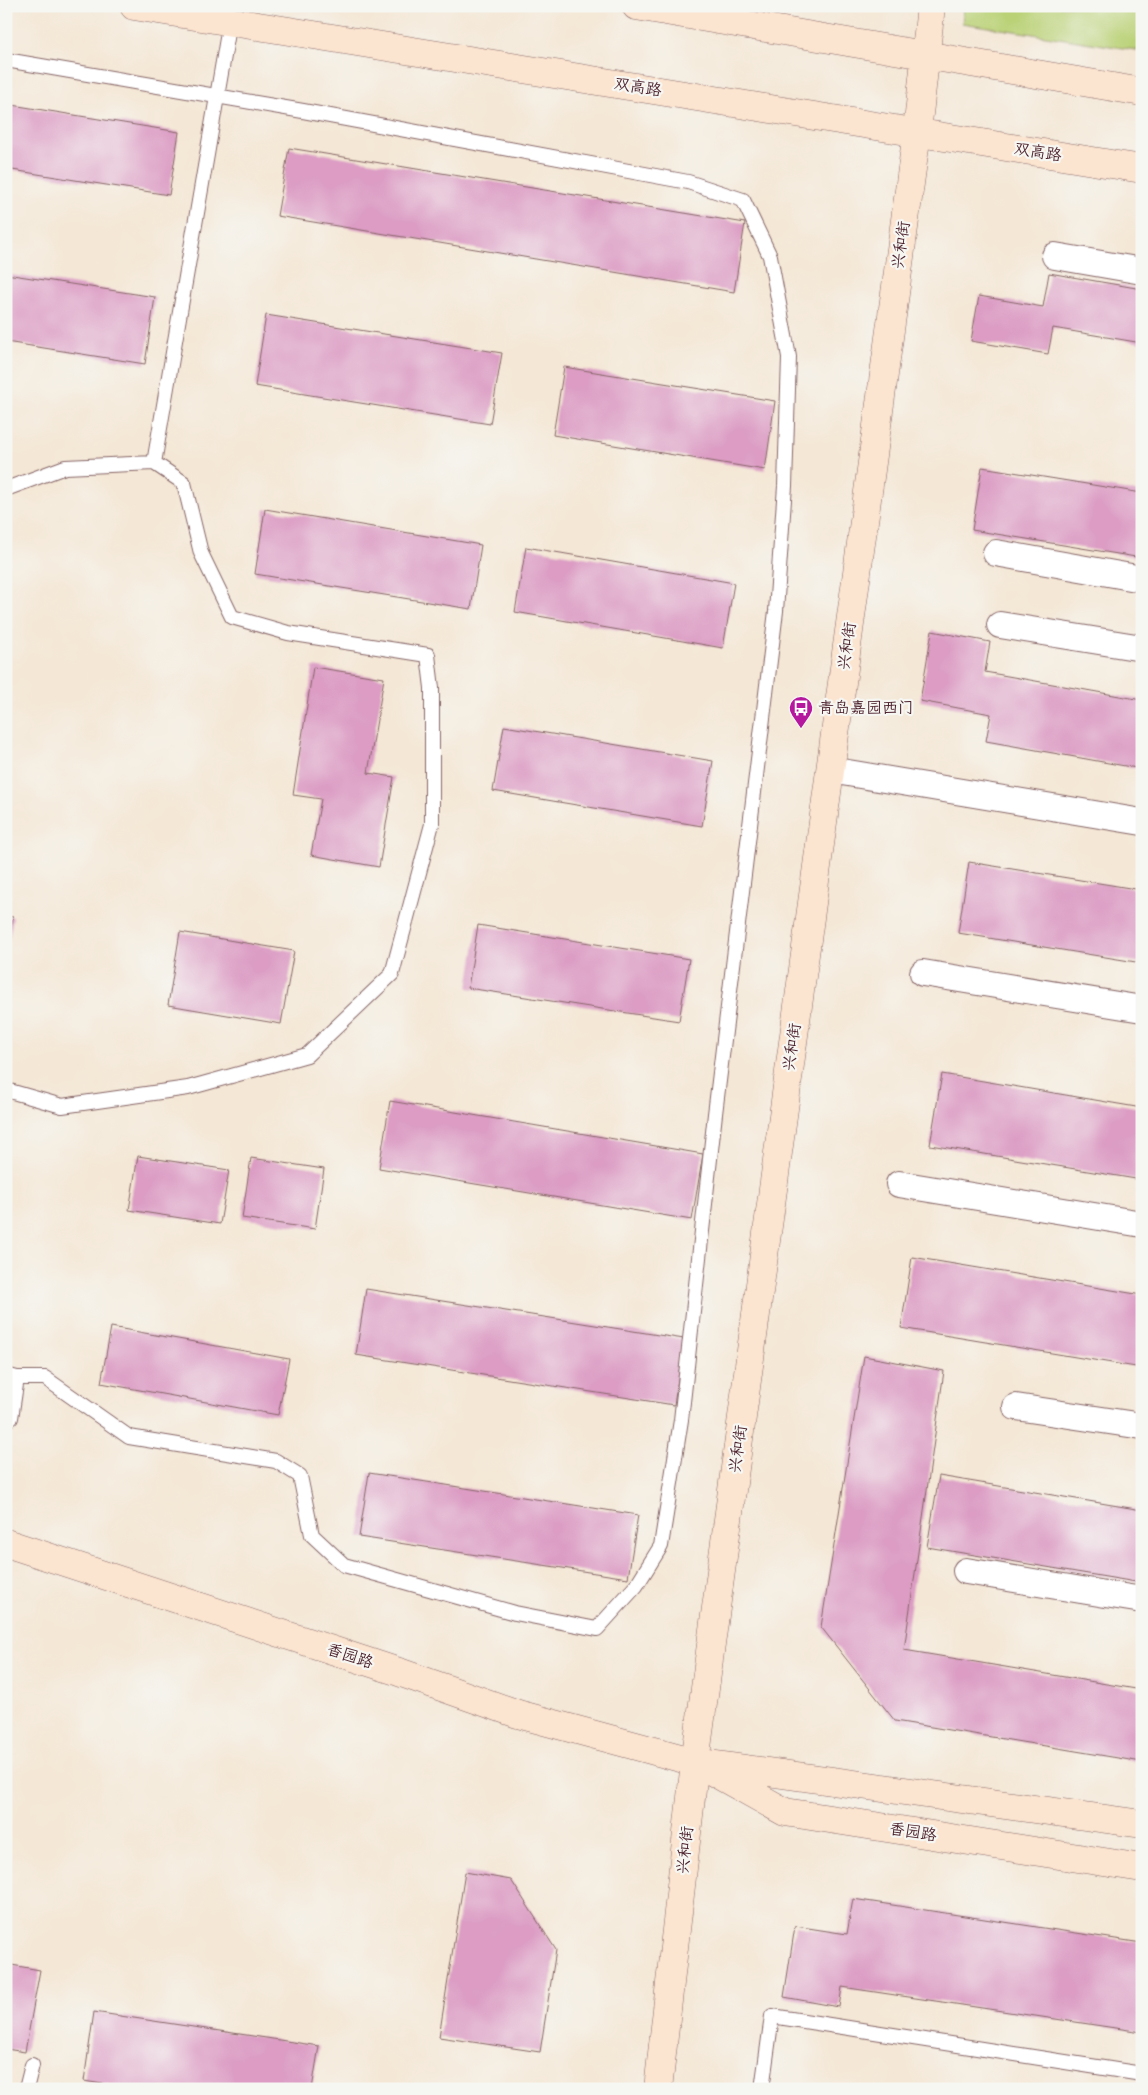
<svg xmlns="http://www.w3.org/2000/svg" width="1148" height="2095" font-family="'Architects Daughter','LXGW WenKai TC',sans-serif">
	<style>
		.green { fill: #bad176; stroke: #827850 }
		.building { fill: #dc9cc4 }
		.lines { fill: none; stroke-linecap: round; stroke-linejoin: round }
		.lane-casing { stroke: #866566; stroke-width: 16 }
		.street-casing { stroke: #866566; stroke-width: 28 }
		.secondary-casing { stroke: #866566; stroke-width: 29 }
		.lane { stroke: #fff; stroke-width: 14 }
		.street { stroke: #fff; stroke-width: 26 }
		.secondary { stroke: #fce5d0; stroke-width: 28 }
		.labels { text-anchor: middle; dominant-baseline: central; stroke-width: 4.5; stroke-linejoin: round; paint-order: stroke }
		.street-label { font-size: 16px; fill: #4a1f2b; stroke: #f6f6f2 }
		.poi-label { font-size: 16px; fill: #4a1f2b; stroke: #f6f6f2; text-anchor: start }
	</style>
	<rect width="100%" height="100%" fill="#f6f6f2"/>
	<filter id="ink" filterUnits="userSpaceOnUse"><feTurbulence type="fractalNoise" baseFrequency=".02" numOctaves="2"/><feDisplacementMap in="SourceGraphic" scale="10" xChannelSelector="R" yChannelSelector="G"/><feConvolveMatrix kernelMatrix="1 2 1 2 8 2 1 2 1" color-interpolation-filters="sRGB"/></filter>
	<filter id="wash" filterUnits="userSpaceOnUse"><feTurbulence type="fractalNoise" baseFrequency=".0096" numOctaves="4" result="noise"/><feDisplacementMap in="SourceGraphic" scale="20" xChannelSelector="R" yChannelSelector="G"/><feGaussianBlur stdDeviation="1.12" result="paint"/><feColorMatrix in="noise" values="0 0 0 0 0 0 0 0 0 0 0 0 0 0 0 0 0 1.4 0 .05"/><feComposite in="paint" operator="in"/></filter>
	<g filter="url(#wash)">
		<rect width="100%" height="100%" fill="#f4e7d5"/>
		<path class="green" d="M964,6H1142V51L962,23Z"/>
		<g id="blocks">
			<path class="building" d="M6,104L179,132L169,195L6,169Z
				M289,148L745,223L734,292L277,216Z
				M1049,273L1142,289V343L1053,328L1048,354L971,341L979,296L1043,307Z
				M6,274L155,297L145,364L6,342Z
				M266,315L502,353L490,424L255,386Z
				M564,367L775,401L765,470L553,435Z
				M982,467L1142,493V558L972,530Z
				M265,509L481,545L471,609L255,574Z
				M526,547L734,583L723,648L515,612Z
				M932,631L990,642L985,672L1142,700V769L986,741L991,714L920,701Z
				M313,667L384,678L368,773L394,777L379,867L311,855L321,799L293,795Z
				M504,726L713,761L702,826L493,791Z
				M969,862L1142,890V963L958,933Z
				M6,916L13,917L7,952H6Z
				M478,925L689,959L679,1021L468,988Z
				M180,932L294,951L281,1024L168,1005Z
				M942,1074L1142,1108V1180L930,1145Z
				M390,1101L703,1154L692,1220L379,1168Z
				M138,1156L229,1170L220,1224L129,1210Z
				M251,1158L324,1169L315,1229L242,1218Z
				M912,1257L1142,1295V1368L901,1328Z
				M366,1289L684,1339L674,1405L356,1355Z
				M111,1327L289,1359L278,1415L101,1383Z
				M864,1356L944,1371L904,1650L1142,1690V1762L895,1721L821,1627Z
				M369,1473L638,1515L628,1578L359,1537Z
				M939,1476L1142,1510V1583L927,1547Z
				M465,1872L511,1880L556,1950L540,2052L439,2037Z
				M853,1899L1142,1943V2032L842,1987L839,2007L784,1997L795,1926L847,1934Z
				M6,1964L40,1970L25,2052L6,2049Z
				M94,2012L319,2046L312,2089H134L84,2081Z"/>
		</g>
	</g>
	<g filter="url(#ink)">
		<use href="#blocks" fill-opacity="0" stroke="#866566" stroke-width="1"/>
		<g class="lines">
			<g class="lane-casing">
				<path id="lane" d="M6,60L303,111L688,182L743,200L770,256L789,357L785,486L776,611L715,1114L681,1420L661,1546L636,1586L597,1629L515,1613L344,1565L312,1535L300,1476L276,1461L129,1437L45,1378H17L6,1375
					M154,463L230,21
					M6,489L65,467L154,463L184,483L201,553L232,617L288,633L428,655L432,688V824L392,974L307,1055L188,1088L62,1106L6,1090
					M11,1418L17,1378
					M26,2089L32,2065
					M762,2089L772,2016L1142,2074"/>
			</g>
			<g class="street-casing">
				<path id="street" d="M1055,256L1142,271
					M996,553L1142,579
					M1000,625L1142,648
					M830,770L1142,822
					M923,973L1142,1009
					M899,1184L1142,1224
					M1016,1407L1142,1426
					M966,1571L1142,1600"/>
			</g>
			<g class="secondary-casing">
				<path id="secondary" d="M134,6L1142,169
					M636,6L1142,92
					M6,1543L399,1672L518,1714L695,1762L1142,1824
					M710,1770L785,1812L1142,1868
					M658,2089L695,1762L917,132L931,6"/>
			</g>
			<use href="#lane" class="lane"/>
			<use href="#street" class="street"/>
			<use href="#secondary" class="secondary"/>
		</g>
	</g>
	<defs>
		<g id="bus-pin" transform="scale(1.25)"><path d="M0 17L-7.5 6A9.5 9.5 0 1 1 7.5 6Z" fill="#b5179e" stroke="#f6f6f2"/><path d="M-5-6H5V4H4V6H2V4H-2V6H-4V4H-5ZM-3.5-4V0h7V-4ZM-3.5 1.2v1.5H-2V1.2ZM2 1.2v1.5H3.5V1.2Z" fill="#fff"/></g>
	</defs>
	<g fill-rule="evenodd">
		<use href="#bus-pin" x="801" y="708"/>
	</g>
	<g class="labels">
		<g class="street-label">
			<text transform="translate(638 87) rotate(9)">双高路</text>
			<text transform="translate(1038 152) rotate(9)">双高路</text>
			<text transform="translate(901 245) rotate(-82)">兴和街</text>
			<text transform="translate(847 646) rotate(-82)">兴和街</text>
			<text transform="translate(792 1047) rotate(-82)">兴和街</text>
			<text transform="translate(738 1449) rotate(-82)">兴和街</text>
			<text transform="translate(350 1656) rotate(18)">香园路</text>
			<text transform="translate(913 1832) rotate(9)">香园路</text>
			<text transform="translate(685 1850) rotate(-84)">兴和街</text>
		</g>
		<g class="poi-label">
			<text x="818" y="708">青岛嘉园西门</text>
		</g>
	</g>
	<rect width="1148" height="2095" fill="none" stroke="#f6f6f2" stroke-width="25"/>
</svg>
